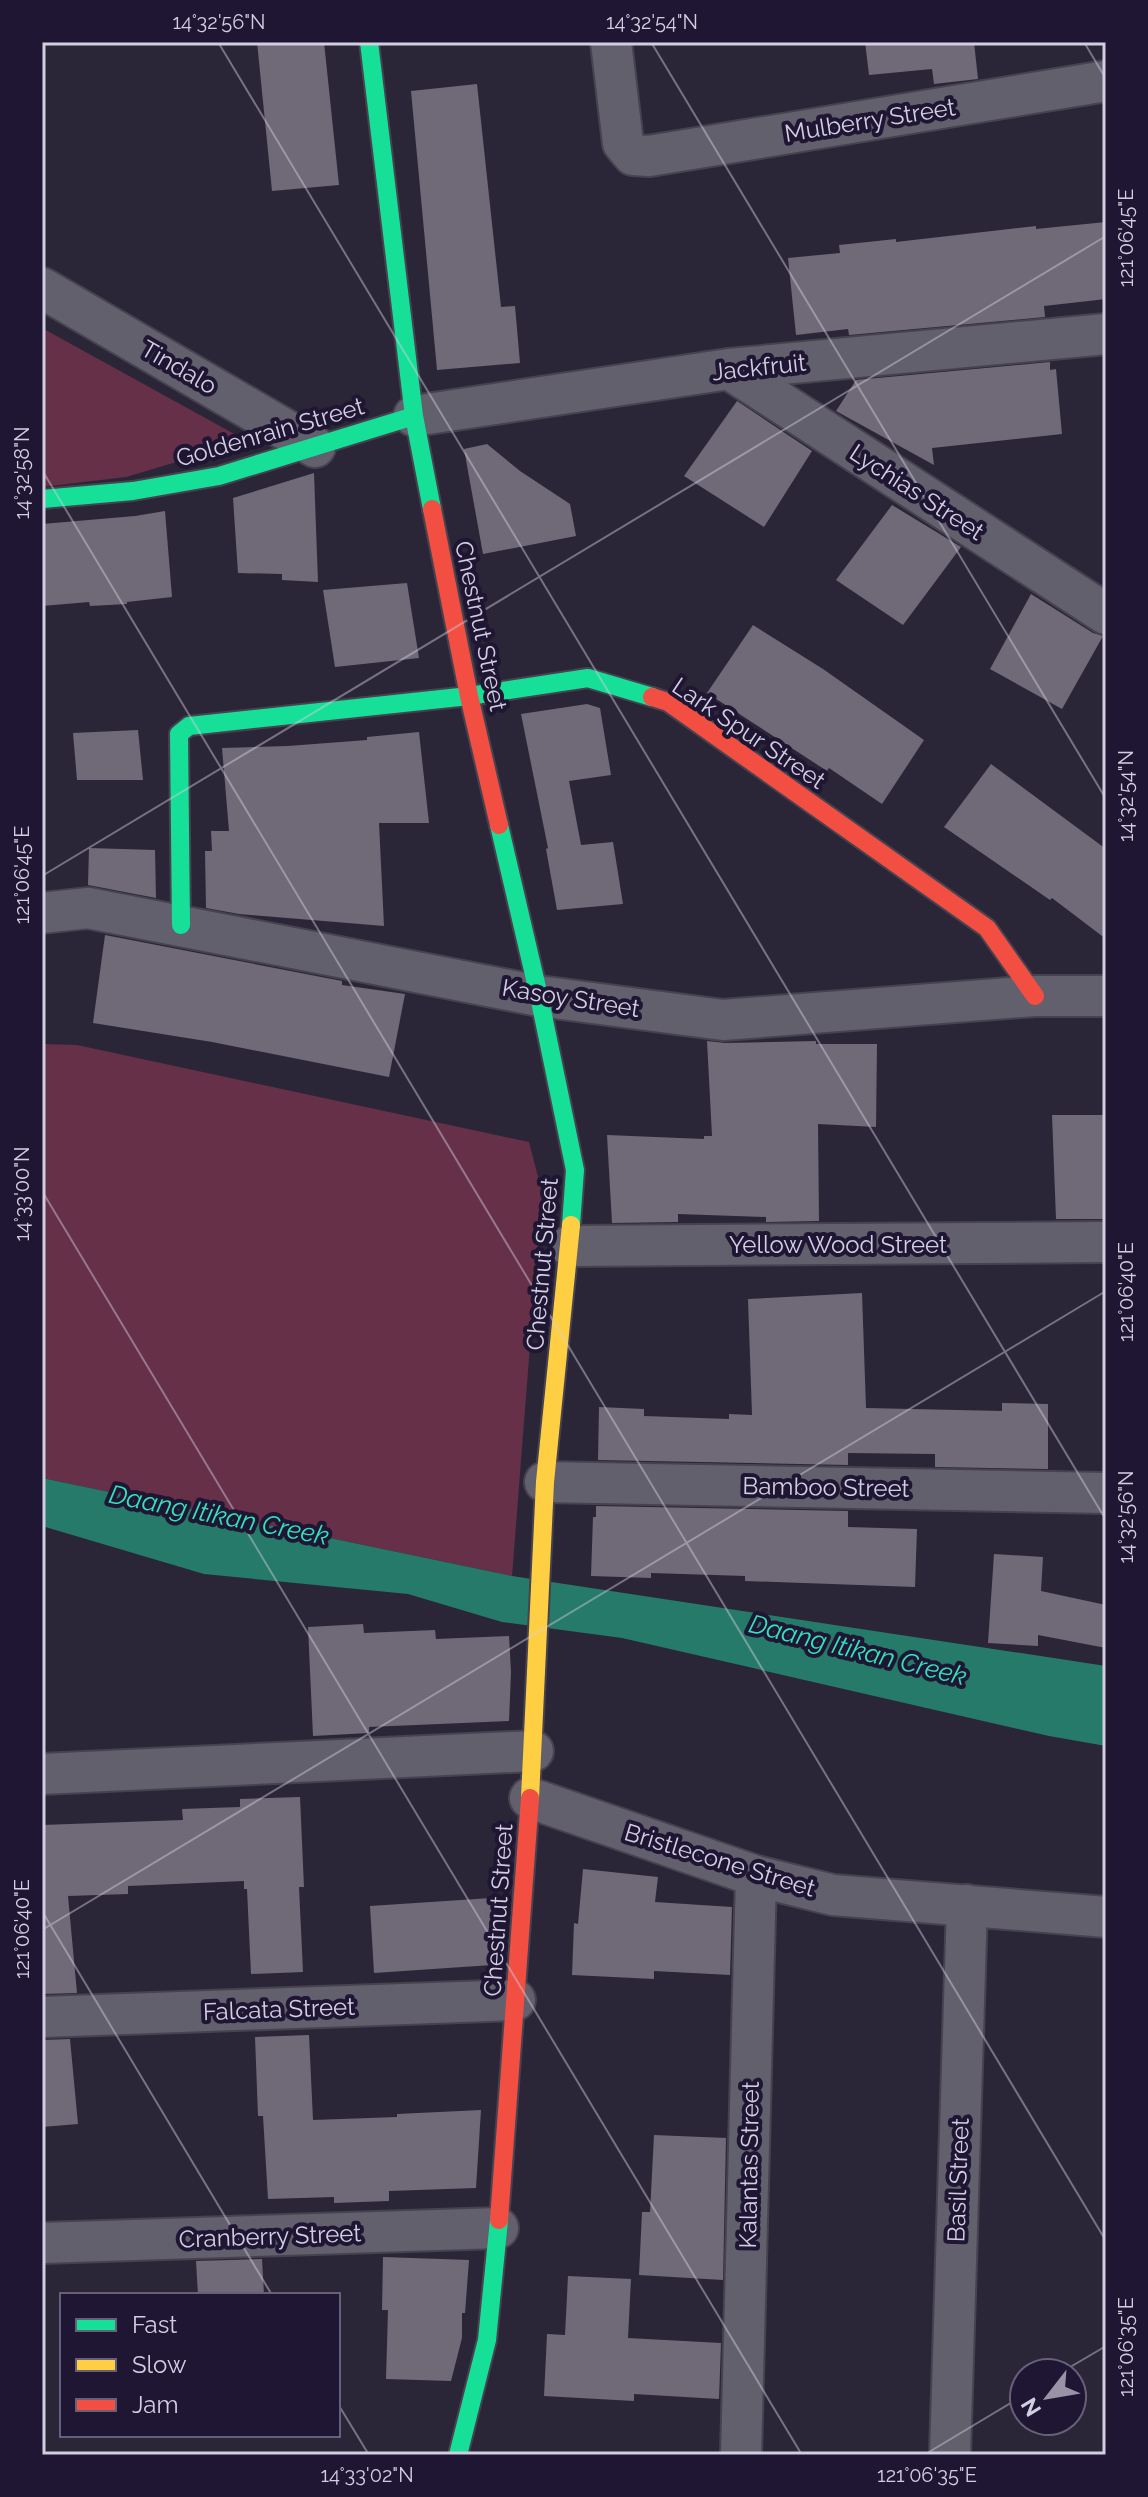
<svg xmlns="http://www.w3.org/2000/svg" width="1148" height="2497" font-family="Raleway,sans-serif">
	<style>
		.green { fill: #663049 }
		.water { fill: #267a69 }
		.building { fill: #706977 }
		.lines { fill: none; stroke-linecap: round; stroke-linejoin: round }
		.street-casing { stroke: #464250; stroke-width: 44 }
		.fast-casing { stroke: #464250; stroke-width: 22 }
		.slow-casing { stroke: #464250; stroke-width: 22 }
		.jam-casing { stroke: #464250; stroke-width: 22 }
		.street { stroke: #63606d; stroke-width: 40 }
		.fast { stroke: #16e098; stroke-width: 18 }
		.slow { stroke: #ffcf43; stroke-width: 18 }
		.jam { stroke: #f24e42; stroke-width: 18 }
		.ticks { fill: none; stroke: #d2cee2; stroke-width: 2; stroke-opacity: 0.45 }
		.labels { text-anchor: middle; dominant-baseline: central; stroke-width: 8; stroke-linejoin: round; paint-order: stroke }
		.street-label { font-size: 24px; fill: #d2cee2; stroke: #1e1633 }
		.water-label { font-size: 26px; font-style: italic; fill: #33e1be; stroke: #1e1633 }
		.neatline { fill: none; stroke: #d2cee2; stroke-width: 3 }
		.ticks-label { font-size: 20px; text-anchor: middle; fill: #d2cee2 }
	</style>
	<rect width="100%" height="100%" fill="#2b2637"/>
	<path class="green" d="M42,328L247,441L126,477L42,487Z
		M42,1044L77,1045L529,1142L542,1192L512,1576L42,1478Z"/>
	<path class="water" d="M42,1478L512,1576L1106,1666V1746L1049,1736L622,1638L502,1622L408,1594L204,1574L42,1526Z"/>
	<path class="building" d="M257,42H324L339,185L272,191Z
		M865,42H974L978,79L934,84L932,69L869,75Z
		M477,84L501,307L515,306L520,363L437,370L411,91Z
		M1106,222V299L1044,306L1045,317L849,335L848,329L796,335L788,258L840,253L839,245L896,239V242L1036,226V229Z
		M1050,362V370L1056,369L1062,434L932,448L934,465L836,411L856,380Z
		M737,401L812,451L764,527L684,476Z
		M487,444L520,471L570,504L576,536L483,554L464,449Z
		M314,473L318,582L282,580V574L238,573L233,498Z
		M892,505L961,547L903,625L836,580Z
		M165,511L172,597L127,602V604L90,606L89,602L42,606V524L135,516Z
		M407,583L419,658L335,667L323,590Z
		M1031,594L1093,633L1103,636L1062,709L990,669Z
		M753,625L823,669L924,740L882,804L829,768L827,771L707,693Z
		M587,704L600,708L611,775L569,781L581,845L613,842L623,904L557,910L546,849L548,848L521,714Z
		M138,730L143,780H77L73,733Z
		M419,732L429,823H379L384,926L239,914L206,908L205,851H212L211,831H229L222,748L288,746L367,740V737Z
		M991,764L1106,849V939L1052,898L1050,900L944,827Z
		M89,848L155,850L156,898L88,885Z
		M105,935L342,981V985L405,994L389,1077L212,1042L93,1023Z
		M707,1041L725,1043L816,1041V1044H877L876,1127L818,1124L819,1221L766,1222V1217L678,1214V1222L612,1223L607,1135L704,1139V1136H712Z
		M1052,1115H1106V1219H1056Z
		M862,1293L866,1408L1002,1411V1403L1048,1404V1469L935,1467V1454L848,1453V1465L598,1460L599,1407L644,1409V1416L729,1419V1414L752,1415L748,1299Z
		M596,1506L848,1511V1527L917,1529L915,1587L745,1581V1576L651,1573V1578L591,1576L593,1517H596Z
		M994,1554L1043,1557L1041,1591L1106,1605V1648L1038,1635V1646L988,1643Z
		M363,1624L364,1633L435,1630L436,1639L509,1636L511,1672L509,1721L369,1727V1733L313,1736L308,1627Z
		M300,1797L304,1887H299L303,1972L251,1974L247,1889H244V1881L128,1886V1894L68,1896L77,1993L42,1994V1825L183,1820L182,1809L240,1807V1799Z
		M583,1869L658,1877L655,1902L732,1907L730,1975L654,1971V1979L572,1975L574,1923L578,1924Z
		M491,1898L492,1965L374,1973L370,1906Z
		M309,2035L313,2120L397,2117V2114L481,2110L476,2188L389,2191V2201L334,2203V2197L268,2199L263,2116H258L255,2037Z
		M70,2039L78,2124L42,2127V2040Z
		M654,2135L726,2138L723,2280L639,2275L642,2212H650Z
		M383,2257L469,2260L465,2313H462V2338L451,2381L386,2379L388,2310H382Z
		M262,2259L264,2295H198L196,2261Z
		M568,2276L631,2279L628,2338L721,2343L719,2399L634,2394V2401L544,2396L547,2334L565,2335Z"/>
	<g class="lines">
		<g class="street-casing">
			<path id="street" d="M611,42L623,143L633,155L649,156L1106,81
				M42,288L315,447
				M729,369L1106,614
				M414,416L729,369L1106,334
				M42,913L88,908L539,996L723,1020L1035,996H1106
				M570,1246L1106,1242
				M545,1482L1106,1493
				M42,1774L533,1751
				M530,1798L756,1876L833,1895L1106,1917
				M42,2017L515,2000
				M42,2243L498,2228
				M741,2455L756,1876
				M950,2455L967,1905"/>
		</g>
		<g class="fast-casing">
			<path id="fast" d="M369,42L414,416L432,509
				M42,499L133,491L219,476L414,416
				M499,825L539,996L575,1170L571,1225
				M181,925L179,734L189,726L469,696L588,678L652,697
				M458,2455L487,2340L499,2220"/>
		</g>
		<g class="slow-casing">
			<path id="slow" d="M530,1798L545,1482L571,1225"/>
		</g>
		<g class="jam-casing">
			<path id="jam" d="M432,509L469,696L499,825
				M652,697L668,702L987,928L1035,996
				M499,2220L530,1798"/>
		</g>
		<use href="#street" class="street"/>
		<use href="#fast" class="fast"/>
		<use href="#slow" class="slow"/>
		<use href="#jam" class="jam"/>
	</g>
	<path class="ticks" d="M218,42L1106,1520M651,42L1106,799M1084,42L1106,79M42,470L1106,2241M42,876L1106,236M42,1191L802,2455M42,1911L272,2295M42,1930L1106,1291M1060,2373L1106,2346M338,2404L369,2455M924,2455L1024,2395"/>
	<g class="labels">
		<g class="street-label">
			<text transform="translate(870 120) rotate(-9)">Mulberry Street</text>
			<text transform="translate(179 367) rotate(30)">Tindalo</text>
			<text transform="translate(759 367) rotate(-6)">Jackfruit</text>
			<text transform="translate(270 432) rotate(-16)">Goldenrain Street</text>
			<text transform="translate(917 492) rotate(33)">Lychias Street</text>
			<text transform="translate(481 626) rotate(78)">Chestnut Street</text>
			<text transform="translate(749 733) rotate(34)">Lark Spur Street</text>
			<text transform="translate(571 998) rotate(9)">Kasoy Street</text>
			<text x="838" y="1244">Yellow Wood Street</text>
			<text transform="translate(542 1264) rotate(-85)">Chestnut Street</text>
			<text transform="translate(826 1487) rotate(1)">Bamboo Street</text>
			<text transform="translate(720 1860) rotate(17)">Bristlecone Street</text>
			<text transform="translate(498 1910) rotate(-86)">Chestnut Street</text>
			<text transform="translate(279 2009) rotate(-2)">Falcata Street</text>
			<text transform="translate(749 2165) rotate(-89)">Kalantas Street</text>
			<text transform="translate(958 2180) rotate(-88)">Basil Street</text>
			<text transform="translate(270 2236) rotate(-2)">Cranberry Street</text>
		</g>
		<g class="water-label">
			<text transform="translate(219 1515) rotate(11)">Daang Itikan Creek</text>
			<text transform="translate(858 1650) rotate(14)">Daang Itikan Creek</text>
		</g>
	</g>
	<rect width="1148" height="2497" fill="none" stroke="#1e1633" stroke-width="88"/>
	<rect x="60" y="2293" width="280" height="144" fill="#1e1633" stroke="#666079" stroke-width="2"/>
	<rect x="76" y="2319" width="40" height="12" fill="#16e098" stroke="#666079" stroke-width="2"/>
	<text x="132" y="2333" font-size="24" fill="#d2cee2">Fast</text>
	<rect x="76" y="2359" width="40" height="12" fill="#ffcf43" stroke="#666079" stroke-width="2"/>
	<text x="132" y="2373" font-size="24" fill="#d2cee2">Slow</text>
	<rect x="76" y="2399" width="40" height="12" fill="#f24e42" stroke="#666079" stroke-width="2"/>
	<text x="132" y="2413" font-size="24" fill="#d2cee2">Jam</text>
	<g transform="translate(1048 2397) rotate(239)"><circle r="38" fill="#1e1633" stroke="#666079" stroke-width="2"/>
	<path d="M0-6L14 30L0 20L-14 30Z" fill="#9893a6"/>
	<text y="-12" font-size="22" font-weight="bold" text-anchor="middle" fill="#d2cee2">N</text>
	</g>
	<rect x="44" y="44" width="1060" height="2409" class="neatline"/>
	<g class="ticks-label">
		<text x="219" y="29">14°32'56"N</text>
		<text x="652" y="29">14°32'54"N</text>
		<text transform="translate(1126 238) rotate(-90)" y="7">121°06'45"E</text>
		<text transform="translate(22 473) rotate(-90)" y="7">14°32'58"N</text>
		<text transform="translate(1126 796) rotate(-90)" y="7">14°32'54"N</text>
		<text transform="translate(22 875) rotate(-90)" y="7">121°06'45"E</text>
		<text transform="translate(22 1194) rotate(-90)" y="7">14°33'00"N</text>
		<text transform="translate(1126 1292) rotate(-90)" y="7">121°06'40"E</text>
		<text transform="translate(1126 1517) rotate(-90)" y="7">14°32'56"N</text>
		<text transform="translate(22 1929) rotate(-90)" y="7">121°06'40"E</text>
		<text transform="translate(1126 2347) rotate(-90)" y="7">121°06'35"E</text>
		<text x="367" y="2482">14°33'02"N</text>
		<text x="927" y="2482">121°06'35"E</text>
	</g>
</svg>
